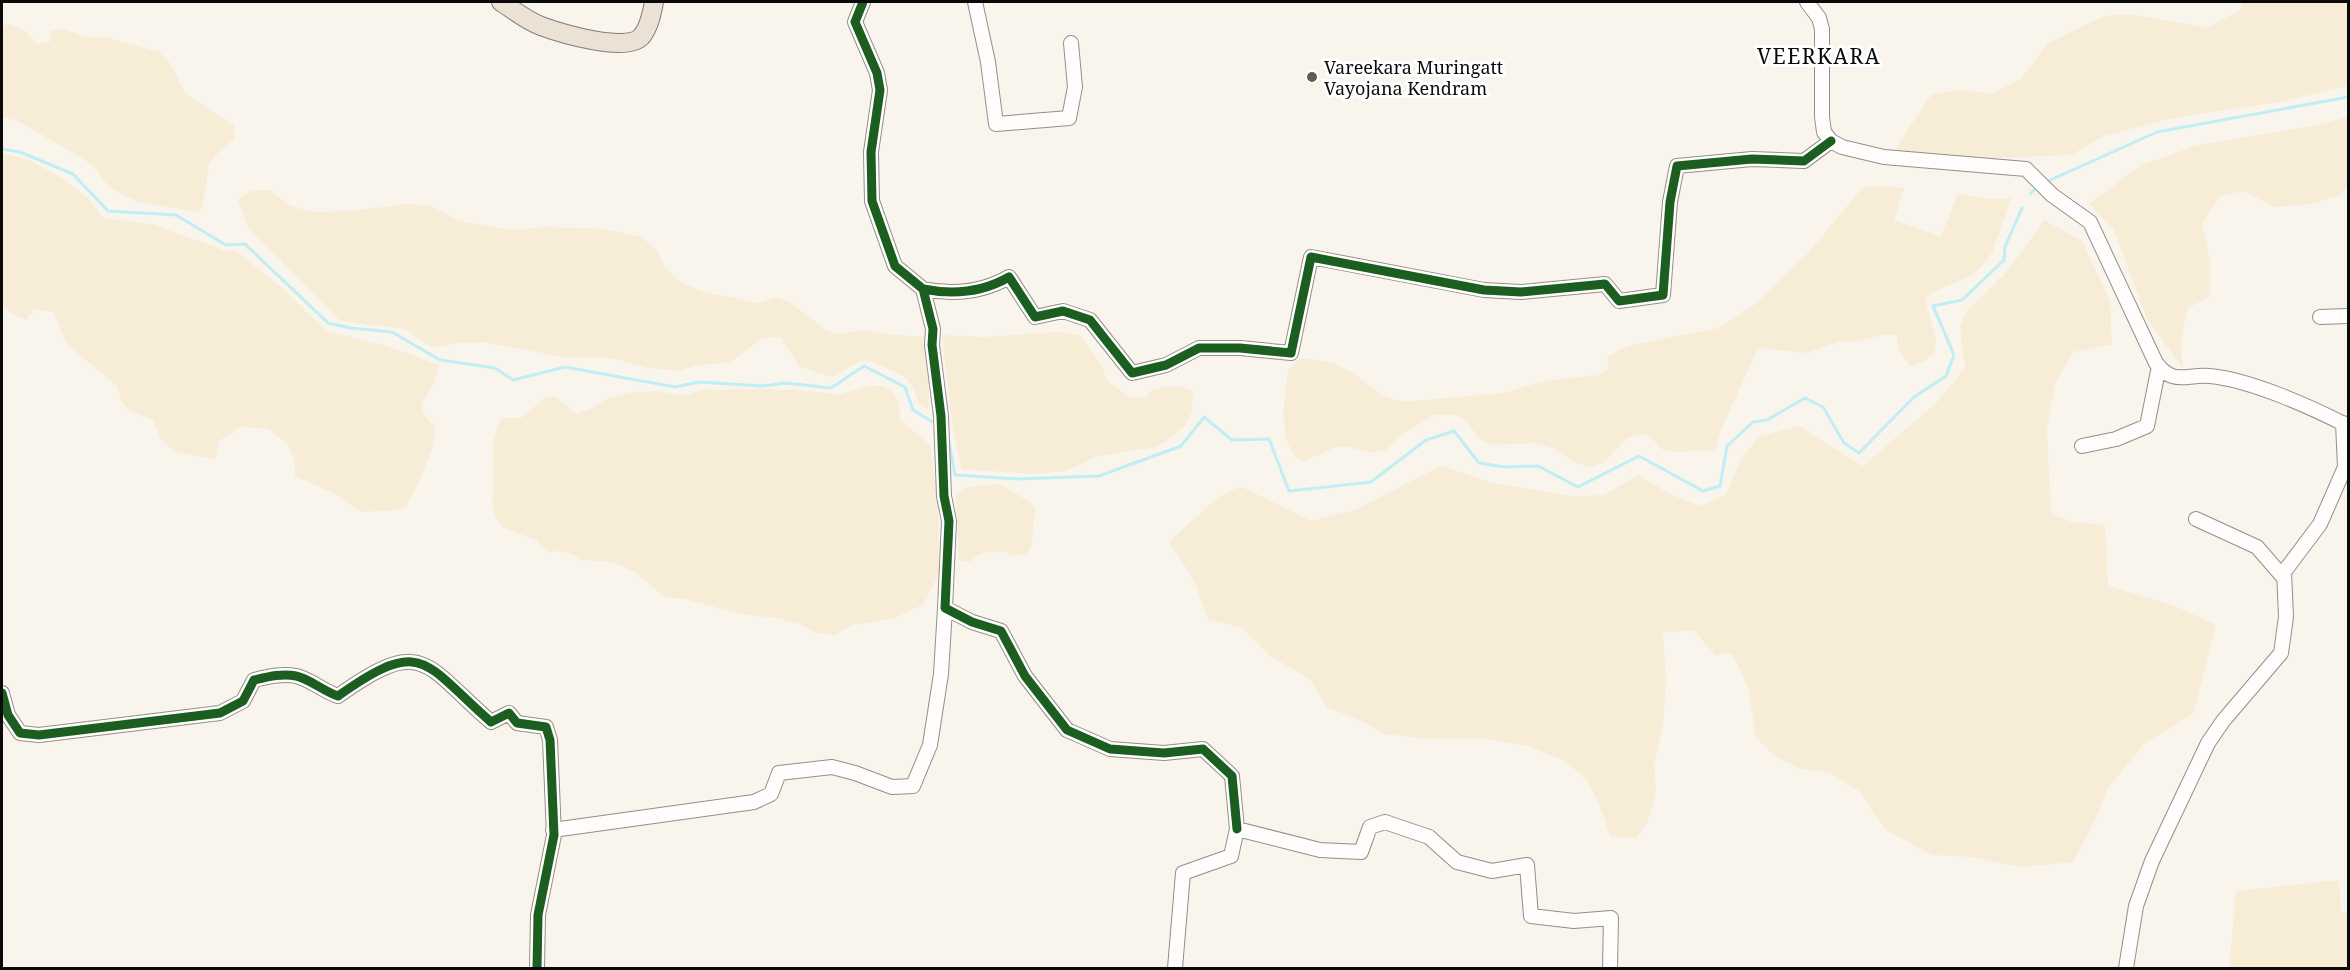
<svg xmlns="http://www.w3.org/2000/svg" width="2350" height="970" font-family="'Noto Serif',serif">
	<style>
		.farmland { fill: #f7edd7 }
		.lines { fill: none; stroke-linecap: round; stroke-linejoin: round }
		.stream { stroke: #c0eef5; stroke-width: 3 }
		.minor-casing { stroke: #928f8c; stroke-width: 16 }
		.major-casing { stroke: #7f7d79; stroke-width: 20 }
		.minor { stroke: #fefdfc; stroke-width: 14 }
		.major { stroke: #ebe1d5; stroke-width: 18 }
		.cycleway-casing { stroke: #fff; stroke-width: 13 }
		.cycleway { stroke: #1b5e20; stroke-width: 9 }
		.poi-dot { fill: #5e5c59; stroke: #fff; stroke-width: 2 }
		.labels { text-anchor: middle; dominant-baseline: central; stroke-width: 6; stroke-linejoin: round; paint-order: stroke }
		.poi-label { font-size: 18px; fill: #0a0a0a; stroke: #fff; text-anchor: start }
		.quarter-label { font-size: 21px; letter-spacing: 1.5px; fill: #0a0a0a; stroke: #fff }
	</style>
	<rect width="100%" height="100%" fill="#f9f4ec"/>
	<path class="farmland" d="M2240,2H2348V86L2279,102L2168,119L2104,136L2071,155L1971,159L1894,151L1932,94L1963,90L1990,94L2021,79L2047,44L2104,16L2131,14L2207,28L2242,9Z
		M11,24L27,33L37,44L51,41V31L64,29L84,37H105L159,52L170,63L185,93L234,126V140L221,149L209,164L203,205L198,212L139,202L123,195L108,186L95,167L75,154L18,121L2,117V26Z
		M2348,117V186L2339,196L2309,204L2275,207L2244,191L2220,196L2202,224L2210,260V296L2187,309L2181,344L2183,368L2148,321L2114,230L2089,204L2141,165L2195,146L2323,124Z
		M2,153L29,160L64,179L90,200L103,218L151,224L226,251L235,250L282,288L326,331L387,346L439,365L434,383L421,405L426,418L436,427L432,448L420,480L406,507L396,510L361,512L333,493L295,476V461L288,445L269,429L240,427L219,441L215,460L174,451L161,439L153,420L131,411L121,402L118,387L66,343L54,312L35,309L26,320L9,312L2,304Z
		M1878,186L1904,188L1894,220L1941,236L1958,194L1989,199L2011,198L1993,251L1982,266L1971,276L1935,291L1925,299L1936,339L1935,352L1925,361L1910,366L1899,352L1897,336L1886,334L1859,341H1842L1806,353L1758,348L1720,432L1715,450L1676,452L1661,449L1651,437L1641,434L1627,438L1603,463L1590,467L1574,462L1553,448L1536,443L1491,445L1479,438L1466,421L1452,414L1434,415L1403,434L1385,450L1372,453L1348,447H1335L1303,462L1294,456L1286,440L1283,415L1288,370L1301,358L1334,363L1355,374L1381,395L1401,402L1504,393L1544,381L1599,375L1609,369L1607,357L1627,346L1719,328L1757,303L1809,252L1862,188Z
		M251,190H270L288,205L312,212L349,211L408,204L431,206L457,220L490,227L519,230L544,227L606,229L641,237L657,250L665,267L681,282L700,291L758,303L776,297L791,303L826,330L837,334L867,330L884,334L927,337L929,410L919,405L913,386L903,376L873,362L860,361L833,377L818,373L799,366L781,337L763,338L729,363L695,365L681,371L647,368L612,358L563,357L484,342L459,343L432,348L405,329L340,321L247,226L238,200Z
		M2044,220L2082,241L2110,301L2112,345L2073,352L2055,383L2047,429L2051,514L2072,522L2105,525L2108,586L2175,606L2216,625L2193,714L2144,744L2108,788L2095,820L2073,862L2021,867L1970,857L1932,855L1886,830L1860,792L1829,772L1801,769L1776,757L1756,738L1748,687L1732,653L1715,655L1694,630L1663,633L1666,680L1663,726L1654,763L1656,791L1648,821L1636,838L1610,836L1600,806L1586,778L1562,760L1529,746L1480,738L1428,739L1385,734L1356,718L1327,708L1311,680L1272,657L1242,628L1208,619L1193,578L1169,542L1217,498L1240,486L1311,521L1355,510L1441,466L1492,483L1573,496L1604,495L1639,475L1668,493L1699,506L1726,495L1741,459L1759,437L1799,426L1863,466L1937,402L1965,368L1960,328L1966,312L2007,272Z
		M1058,332L1080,335L1101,364L1107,380L1129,397L1145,398L1150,391L1164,387L1177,386L1193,391L1192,412L1184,426L1166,441L1155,447L1097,456L1066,471L1032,474L962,469L953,431L942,335L984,337Z
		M869,386H883L892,392L899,403L900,420L930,445L938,511L939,574L924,604L895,618L852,625L835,635L814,632L800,624L776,618L741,614L685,599L664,597L635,572L613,562L581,560L570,553L556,551L548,553L536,540L504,528L496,518L492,504L494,487L493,444L499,423L502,418H521L545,398L556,397L576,414L591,409L606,399L634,392L660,391L682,396L702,390L748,389L801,390L839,395Z
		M999,484L1029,501L1035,508L1031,547L1027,554L1010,556L1005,551L981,553L969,562L959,560L956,496L967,487Z
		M2339,880L2341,913L2348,912V968H2229L2236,891Z"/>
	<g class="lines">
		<path class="stream" d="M2,149L20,152L73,174L108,211L176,215L226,245L245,244L328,323L350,328L392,332L440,360L495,368L513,380L565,367L675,387L699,382L762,386L786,383L831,388L864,366L905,387L913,410L936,424
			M2046,182L2157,132L2348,97
			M2030,194L2038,186
			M948,436L955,475L1017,479L1099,476L1181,446L1204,417L1232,440L1269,439L1289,491L1371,482L1426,440L1454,431L1479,463L1505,467L1538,466L1578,487L1639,456L1703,491L1720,486L1727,446L1753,422L1767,420L1805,398L1823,407L1844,443L1859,453L1914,397L1946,376L1954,355L1933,306L1962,300L2004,260L2005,247L2022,208"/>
		<g class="minor-casing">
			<path id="minor" d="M863,2L855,22L877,73L880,90L871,152L872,201L895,266L923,289L933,329L932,345L941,416L944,496L949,521L945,608L972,622L1001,631L1025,676L1067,730L1110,749L1164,753L1203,749L1232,776L1237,829
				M975,2L988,62L996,124L1069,118L1075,87L1071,43
				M1807,2L1819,18L1822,29V117L1824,132L1831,141L1842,147L1884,157L2026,169L2052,195L2090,222L2156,363C2174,386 2185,374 2210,376C2251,380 2311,407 2348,426
				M923,289C953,295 983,292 1009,277L1035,317L1063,311L1090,320L1132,373L1166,365L1199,348H1240L1291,353L1311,257L1484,290L1521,292L1605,284L1619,301L1663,295L1670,202L1677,166L1752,159L1804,161L1831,141
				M2320,317L2348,316
				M2082,446L2116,439L2147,426L2159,366
				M2196,519L2257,547L2283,577
				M2,693L8,715L20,733L39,735L220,713L243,701L254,680C267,677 282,673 296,676C308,678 325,692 338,696C424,635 423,663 491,722L509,713L517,723L546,727L550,740L554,835L538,915L537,968
				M553,830L754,802L771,794L779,773L832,767L855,773L892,787L913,786L930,745L941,674L945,608
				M1175,968L1183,873L1231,856L1237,829L1320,850L1361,852L1370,827L1385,822L1429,837L1457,862L1492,871L1527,865L1531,916L1574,921L1611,918L1610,968
				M2126,968L2136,906L2152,861L2208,743L2223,721L2281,653L2286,617L2284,572L2320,524L2345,467L2343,423"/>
		</g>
		<g class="major-casing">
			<path id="major" d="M501,2C514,10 527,21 541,26C560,33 626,53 641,37C649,28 652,13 654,2"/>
		</g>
		<use href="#minor" class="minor"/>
		<use href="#major" class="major"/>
		<g class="cycleway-casing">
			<path id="cycleway" d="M863,2L855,22L877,73L880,90L871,152L872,201L895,266L923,289L933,329L932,345L941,416L944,496L949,521L945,608L972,622L1001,631L1025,676L1067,730L1110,749L1164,753L1203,749L1232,776L1237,829
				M923,289C953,295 983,292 1009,277L1035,317L1063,311L1090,320L1132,373L1166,365L1199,348H1240L1291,353L1311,257L1484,290L1521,292L1605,284L1619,301L1663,295L1670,202L1677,166L1752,159L1804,161L1831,141
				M2,693L8,715L20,733L39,735L220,713L243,701L254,680C267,677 282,673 296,676C308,678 325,692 338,696C424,635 423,663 491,722L509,713L517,723L546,727L550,740L554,835L538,915L537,968"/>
		</g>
		<use href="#cycleway" class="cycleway"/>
	</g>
	<circle class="poi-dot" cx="1312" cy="77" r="6"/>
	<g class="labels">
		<g class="poi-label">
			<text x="1324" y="67">Vareekara Muringatt<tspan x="1324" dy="21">Vayojana Kendram</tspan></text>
		</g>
		<g class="quarter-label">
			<text x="1819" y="56">VEERKARA</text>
		</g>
	</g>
	<rect width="2350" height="970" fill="none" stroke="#0a0a0a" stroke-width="6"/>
</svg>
